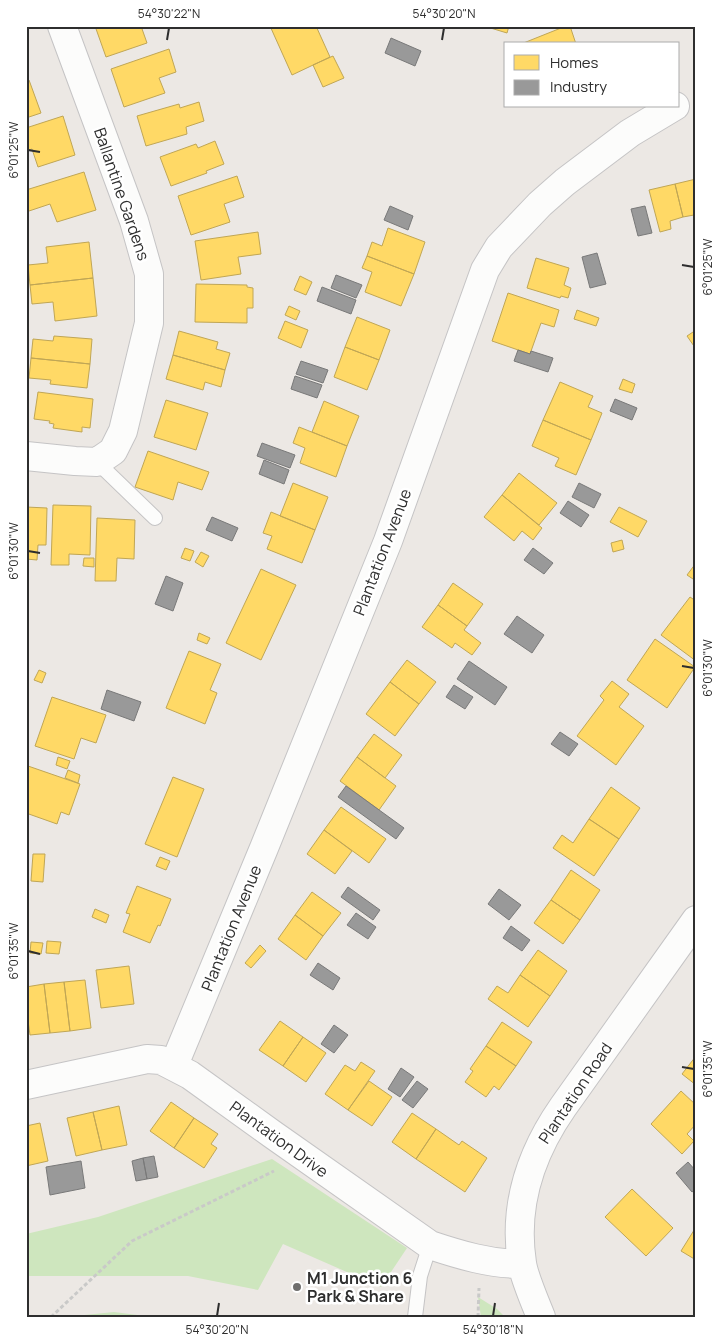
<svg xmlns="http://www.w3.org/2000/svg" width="722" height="1343" font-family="Manrope,sans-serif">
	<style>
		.green { fill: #cee6be }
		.homes { fill: #ffd966; stroke: #c0a655 }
		.industry { fill: #999; stroke: #797979 }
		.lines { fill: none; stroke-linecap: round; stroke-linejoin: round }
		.service-casing { stroke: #c5c4c5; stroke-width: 16 }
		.minor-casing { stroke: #c5c4c5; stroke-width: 30 }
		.path { stroke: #c9c9c8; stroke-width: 3; stroke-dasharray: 4 2.5; stroke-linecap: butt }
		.service { stroke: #fcfcfb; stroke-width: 14 }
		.minor { stroke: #fcfcfb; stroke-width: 28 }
		.ticks { fill: none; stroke: #2e2e2e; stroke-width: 2 }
		.poi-dot { fill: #706f6e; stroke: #fff; stroke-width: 2 }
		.labels { text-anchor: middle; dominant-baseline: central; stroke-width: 5; stroke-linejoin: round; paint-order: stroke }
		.street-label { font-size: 16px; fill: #2e2e2e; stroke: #fff }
		.poi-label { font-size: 16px; font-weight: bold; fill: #2e2e2e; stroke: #fff; text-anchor: start }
		.neatline { fill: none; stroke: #2e2e2e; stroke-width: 2 }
		.ticks-label { font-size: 12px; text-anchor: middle; fill: #2e2e2e }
	</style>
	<rect width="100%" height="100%" fill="#ece8e4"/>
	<path class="green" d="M272,1159L407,1248L381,1287L283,1244L258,1290L188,1276H26V1234L98,1217Z
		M478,1297L497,1309L505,1317H481Z
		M114,1312L153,1317H65Z"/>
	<path class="homes" d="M95,26H141L147,43L106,57Z
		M270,26H316L330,57L292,75Z
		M484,26H509L507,33Z
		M566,26H570L576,44H521Z
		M169,49L176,72L159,78L165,93L124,107L111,69Z
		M333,56L344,78L323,87L313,65Z
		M29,80L41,113L26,118V81Z
		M199,102L204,121L186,127L187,134L146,146L137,116L179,104L180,108Z
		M63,116L75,155L38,167L32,149L26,151V128Z
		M215,141L224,164L206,171L207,173L171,186L160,157L196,144L198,148Z
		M84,172L96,210L57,222L50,204L26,212V190Z
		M237,176L244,197L224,204L230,222L191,235L178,196Z
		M696,179V220L694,215L683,217L675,184Z
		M675,184L683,217L670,221L671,229L660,232L649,190Z
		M388,228L425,242L414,274L367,256L372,242L382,246Z
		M258,232L261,254L238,257L241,274L201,280L195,241Z
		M89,242L93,278L30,285L28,265L48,263L46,247Z
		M367,256L414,274L401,306L365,292L372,272L362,268Z
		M536,258L569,268L564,285L571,288L568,298L561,296L560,298L527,288Z
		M300,276L312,282L306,295L294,290Z
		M93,278L97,316L55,321L53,302L32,304L30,285Z
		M196,284L247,285V287L253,288V308H247V323L195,322Z
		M508,293L559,310L554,327L541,323L530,354L492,341Z
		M289,306L300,311L296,320L285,315Z
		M577,310L599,318L596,326L574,319Z
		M357,317L390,330L379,360L345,347Z
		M285,321L308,330L301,348L278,338Z
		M696,330V349L687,336Z
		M179,331L218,342L216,349L230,353L225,370L173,355Z
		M54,336L92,339L90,364L31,358L33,339L53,341Z
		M345,347L379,360L367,390L334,377Z
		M173,355L225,370L221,387L205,382L203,390L166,379Z
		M31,358L90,364L87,388L50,384L51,380L29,378Z
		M623,379L635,384L632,393L619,389Z
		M560,382L593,396L588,407L602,413L591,440L543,420Z
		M38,392L93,399L90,428L82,427V432L53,428L54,424L49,423L50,421L34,419Z
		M166,400L208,413L196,450L154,437Z
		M324,401L359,416L347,446L312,432Z
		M543,420L591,440L576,475L555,466L559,458L532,446Z
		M299,427L347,446L336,477L300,463L305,448L293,443Z
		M148,451L209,472L202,490L178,482L173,500L135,487Z
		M519,473L557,503L539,525L502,495Z
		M293,483L328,497L315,530L280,516Z
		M502,495L542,528L533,540L522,531L514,541L484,517Z
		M53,505L91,506L90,555L69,554V565H51Z
		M26,507L47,508L46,545H38L37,560L26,559Z
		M619,507L647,521L638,537L610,522Z
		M271,512L315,530L302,563L267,549L272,536L263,533Z
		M97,518L135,520L134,559L117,558L116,581H95Z
		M622,540L624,549L613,552L611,543Z
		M185,548L194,551L190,561L181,558Z
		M201,552L209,556L203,567L195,562Z
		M84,558H94V567L83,566Z
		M696,563V581L687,575Z
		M261,569L296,585L261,660L226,643Z
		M453,583L483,604L467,626L438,605Z
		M690,597L696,601V661L661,635Z
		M438,605L467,626L464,630L481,643L472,655L455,643L452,648L422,627Z
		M199,633L210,638L207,644L197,640Z
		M655,639L695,667L667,708L627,680Z
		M189,651L221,664L210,690L217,693L205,724L166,708Z
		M407,660L436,682L419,704L390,682Z
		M39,670L46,673L42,683L34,680Z
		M612,681L629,694L619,707L644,726L616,765L577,736L604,700L600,696Z
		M390,682L419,704L395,736L366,714Z
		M52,697L106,715L96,743L81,738L74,759L35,746Z
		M374,734L402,755L385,778L357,757Z
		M58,757L70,761L67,769L56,765Z
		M357,757L396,786L379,810L340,781Z
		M28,766L80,784L69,815L61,812L57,824L26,813V770Z
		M68,770L80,775L78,783L65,778Z
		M173,777L204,789L177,857L145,844Z
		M611,787L640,808L619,839L589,819Z
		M341,807L386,839L369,863L324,830Z
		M589,819L619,839L594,876L553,848L562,835L573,843Z
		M324,830L352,851L335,874L307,854Z
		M33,854H45L43,882L31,881Z
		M160,857L170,861L166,870L156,866Z
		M571,870L600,890L580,920L551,900Z
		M137,886L171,899L160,926L158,925L150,943L123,932L130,914L126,913Z
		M312,892L341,913L323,936L295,915Z
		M551,900L580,920L563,944L534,923Z
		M95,909L109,915L106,923L92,917Z
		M295,915L323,936L306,960L278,939Z
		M47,941L61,942L59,954L46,953Z
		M31,942L43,943L41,954L30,953Z
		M260,945L266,951L251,968L245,963Z
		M538,950L567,971L550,996L520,975Z
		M129,966L134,1004L101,1008L96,970Z
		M520,975L550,996L528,1027L488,999L497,986L508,993Z
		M85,980L91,1028L70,1031L64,982Z
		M64,982L70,1031L50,1033L44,984Z
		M44,984L50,1033L30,1035L26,1006V987Z
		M280,1021L303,1037L283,1066L259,1050Z
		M502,1022L532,1042L516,1066L486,1046Z
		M303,1037L326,1053L306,1082L283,1066Z
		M486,1046L516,1066L499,1090L494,1086L486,1097L465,1082L473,1071L470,1069Z
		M696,1056V1085L682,1074Z
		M361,1062L375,1071L348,1110L325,1094L345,1065L355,1071Z
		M369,1081L392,1097L372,1126L348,1110Z
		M681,1091L696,1105V1124L687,1134L694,1141L682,1154L651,1124Z
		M171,1102L194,1118L174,1148L150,1131Z
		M119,1106L127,1145L102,1150L93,1112Z
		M93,1112L102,1150L76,1156L67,1118Z
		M412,1113L436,1129L416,1159L392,1142Z
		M194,1118L218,1134L211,1144L217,1148L204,1168L174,1148Z
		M40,1123L48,1161L26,1166V1126Z
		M436,1129L459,1145L462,1141L487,1158L465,1192L416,1159Z
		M632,1189L673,1228L646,1256L605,1217Z
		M696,1227V1260L681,1251Z"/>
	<path class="industry" d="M391,38L421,51L415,66L385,53Z
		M390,206L413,216L408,230L384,220Z
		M645,206L652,233L638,236L631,209Z
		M597,253L606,284L590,288L582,257Z
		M336,275L362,285L356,298L331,288Z
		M322,287L356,300L351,314L317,301Z
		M518,350L530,354L531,351L553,358L548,372L514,361Z
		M301,361L328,370L323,383L296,374Z
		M295,376L322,385L317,398L291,389Z
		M615,399L637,408L632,420L610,411Z
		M262,443L295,455L290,468L257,456Z
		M264,460L289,470L284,484L259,474Z
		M579,483L601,494L594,508L572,497Z
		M568,501L589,515L581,527L560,513Z
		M212,517L238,528L232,541L206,530Z
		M533,548L553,563L544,574L524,560Z
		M166,576L183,583L173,611L155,604Z
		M517,616L544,635L532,653L504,634Z
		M469,661L507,687L495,705L457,679Z
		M454,685L473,697L465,709L446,697Z
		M107,690L141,702L134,721L101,709Z
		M560,732L578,744L569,756L551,744Z
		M346,786L404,828L396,839L338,797Z
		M348,887L380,910L373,920L341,897Z
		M499,889L521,905L509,920L488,904Z
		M356,913L376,927L368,939L347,925Z
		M511,926L530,940L522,951L503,938Z
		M318,963L340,978L333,990L310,975Z
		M334,1025L348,1035L334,1053L321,1044Z
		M401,1068L414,1077L400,1097L388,1089Z
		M417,1081L428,1089L413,1108L402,1100Z
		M154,1156L158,1177L147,1179L143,1158Z
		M143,1158L147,1179L136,1181L132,1161Z
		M81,1161L85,1188L50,1195L46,1167Z
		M688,1162L696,1171V1189L692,1192L676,1173Z"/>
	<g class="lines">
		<g class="service-casing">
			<path id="service" d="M97,462L155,518
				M415,1317L420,1276L430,1245"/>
		</g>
		<g class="minor-casing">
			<path id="minor" d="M26,456L75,461L97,462L113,451L123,431L149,323V274L134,221L62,26
				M174,1065L264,848L388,541L485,270L499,247L540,204L565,182L630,133L675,106
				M26,1085L147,1059L161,1060L190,1075L272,1134L430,1245C460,1255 490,1264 522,1264
				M541,1317C535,1302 524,1277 522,1263C513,1205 531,1153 563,1107L696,920"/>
		</g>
		<path class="path" d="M51,1317L132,1241L274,1171
			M478,1317L479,1288"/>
		<use href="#service" class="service"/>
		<use href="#minor" class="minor"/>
	</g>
	<path class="ticks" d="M167,40L169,28M442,40L444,28M28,150L40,152M682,265L694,267M28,551L40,553M682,666L694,668M28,951L40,954M682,1067L694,1069M217,1316L219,1303M493,1316L495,1303"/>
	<circle class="poi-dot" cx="297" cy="1287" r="5"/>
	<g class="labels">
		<g class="street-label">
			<text transform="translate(122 194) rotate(71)">Ballantine Gardens</text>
			<text transform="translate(382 552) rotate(-69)">Plantation Avenue</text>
			<text transform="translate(231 928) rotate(-68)">Plantation Avenue</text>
			<text transform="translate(575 1093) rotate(-56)">Plantation Road</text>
			<text transform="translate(279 1139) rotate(36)">Plantation Drive</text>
		</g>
		<g class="poi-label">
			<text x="307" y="1278">M1 Junction 6<tspan x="307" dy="18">Park &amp; Share</tspan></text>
		</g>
	</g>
	<rect width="722" height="1343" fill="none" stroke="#ffffff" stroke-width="55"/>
	<rect x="504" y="42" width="175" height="65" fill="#ffffff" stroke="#ababab"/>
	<rect x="514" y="55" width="25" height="15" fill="#ffd966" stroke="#ababab"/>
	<text x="550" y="68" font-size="15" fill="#2e2e2e">Homes</text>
	<rect x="514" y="80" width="25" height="15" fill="#999999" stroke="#ababab"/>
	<text x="550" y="92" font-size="15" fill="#2e2e2e">Industry</text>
	<rect x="28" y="28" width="666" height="1288" class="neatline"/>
	<g class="ticks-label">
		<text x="169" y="18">54°30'22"N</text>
		<text x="444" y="18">54°30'20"N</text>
		<text transform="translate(14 150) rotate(-90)" y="4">6°01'25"W</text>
		<text transform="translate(708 267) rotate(-90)" y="4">6°01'25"W</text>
		<text transform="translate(14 551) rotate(-90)" y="4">6°01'30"W</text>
		<text transform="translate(708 668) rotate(-90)" y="4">6°01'30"W</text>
		<text transform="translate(14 951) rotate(-90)" y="4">6°01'35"W</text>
		<text transform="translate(708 1069) rotate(-90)" y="4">6°01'35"W</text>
		<text x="217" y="1334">54°30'20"N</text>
		<text x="493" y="1334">54°30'18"N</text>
	</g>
</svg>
